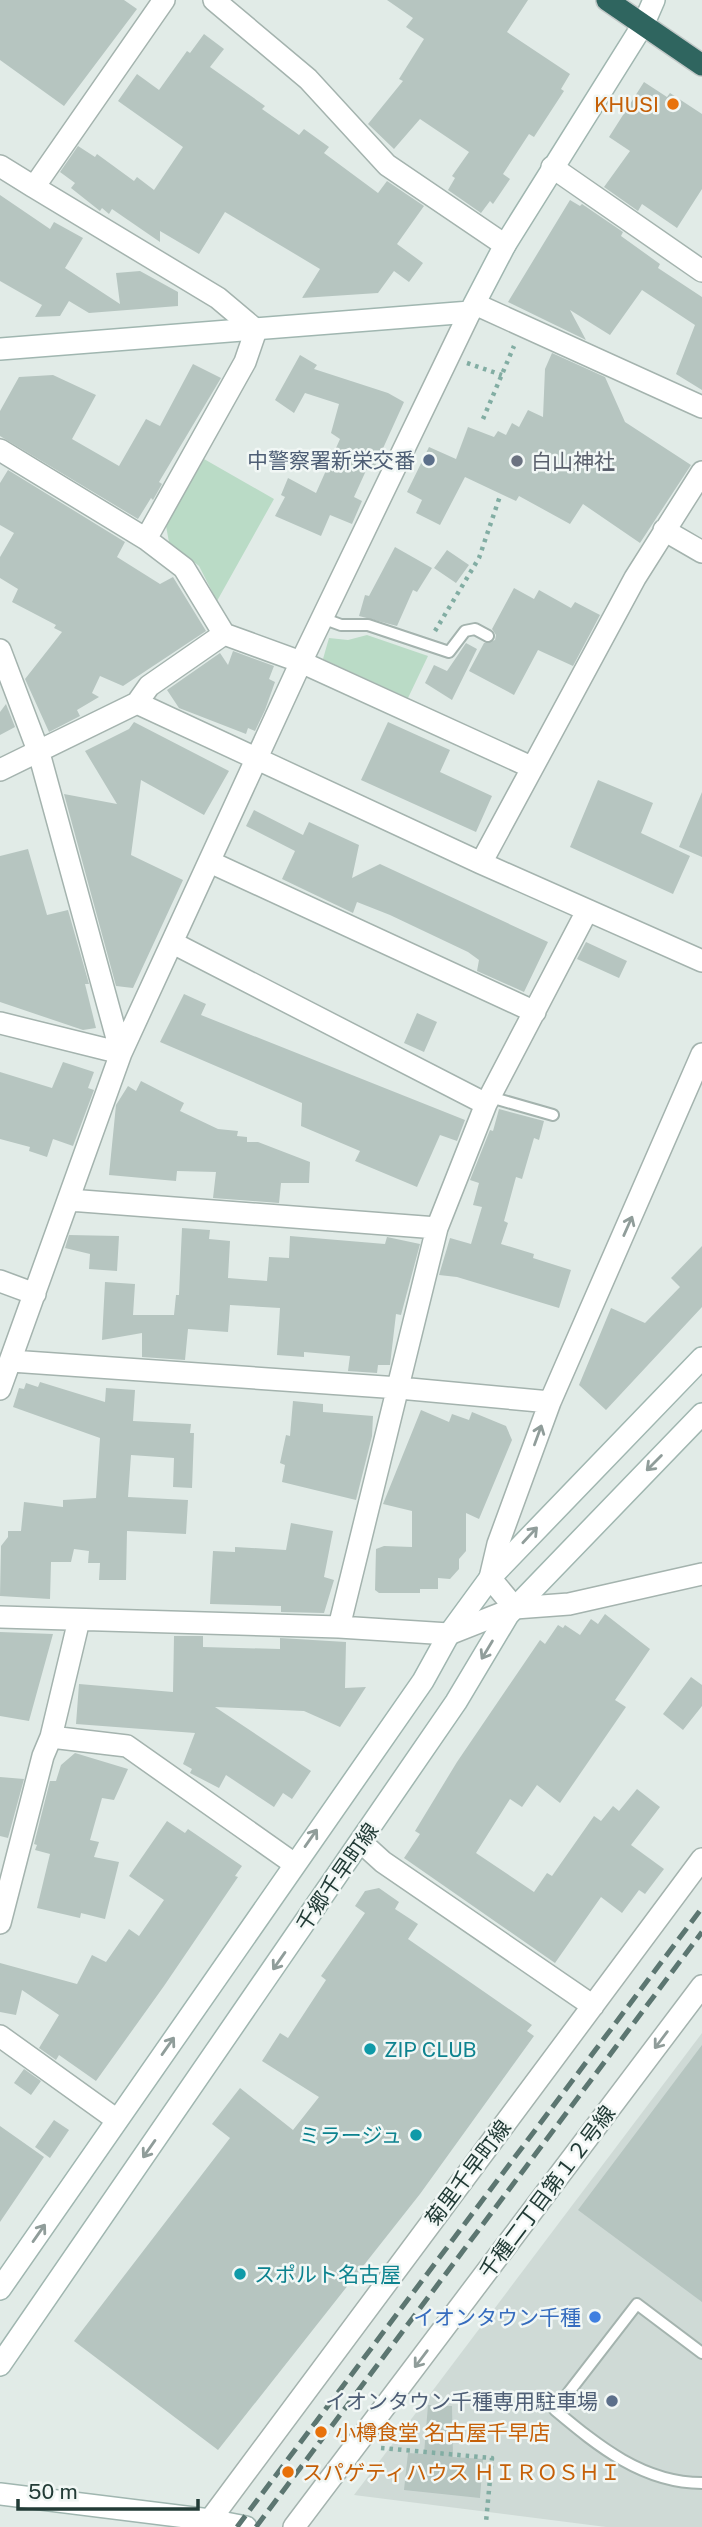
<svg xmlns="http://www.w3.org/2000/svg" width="702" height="2527" font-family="'Public Sans','Noto Sans JP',sans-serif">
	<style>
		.built { fill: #cfdad6 }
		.green { fill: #badbc6 }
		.building { fill: #b6c5c0 }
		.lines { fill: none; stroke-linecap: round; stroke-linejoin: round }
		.lane-casing { stroke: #a4b3ae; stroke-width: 14 }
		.street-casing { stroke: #a4b3ae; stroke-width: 24 }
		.secondary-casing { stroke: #a0b6b0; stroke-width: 24 }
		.highway-casing { stroke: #c1c8c7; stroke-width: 24 }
		.path { stroke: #82ada3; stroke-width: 4.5; stroke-dasharray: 3.5 5; stroke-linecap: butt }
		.lane { stroke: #fff; stroke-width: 10 }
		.street { stroke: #fff; stroke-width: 21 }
		.secondary { stroke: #fff; stroke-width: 21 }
		.highway { stroke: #2f655f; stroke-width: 21 }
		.rail { stroke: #5c7671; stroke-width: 5; stroke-dasharray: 14 7; stroke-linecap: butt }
		.oneway { stroke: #909d9a }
		.food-dot { fill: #e8710a; stroke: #f1f7f5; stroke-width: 2.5 }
		.service-dot { fill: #5c6f8a; stroke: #f1f7f5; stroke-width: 2.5 }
		.worship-dot { fill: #6b7280; stroke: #f1f7f5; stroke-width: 2.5 }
		.culture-dot { fill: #0f9aa8; stroke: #f1f7f5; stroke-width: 2.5 }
		.shop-dot { fill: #3f7fe0; stroke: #f1f7f5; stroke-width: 2.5 }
		.labels { text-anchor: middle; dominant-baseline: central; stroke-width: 5; stroke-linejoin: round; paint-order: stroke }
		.food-label { font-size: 21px; fill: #c56008; stroke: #f1f7f5; text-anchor: start }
		.service-label { font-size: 21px; fill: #4e5e75; stroke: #f1f7f5; text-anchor: end }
		.worship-label { font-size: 21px; fill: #5b616d; stroke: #f1f7f5; text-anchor: start }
		.street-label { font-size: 21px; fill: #223b36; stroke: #f1f7f5 }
		.culture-label { font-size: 21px; fill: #0d838f; stroke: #f1f7f5; text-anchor: start }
		.shop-label { font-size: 21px; fill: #366cbe; stroke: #f1f7f5; text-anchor: end }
	</style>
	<rect width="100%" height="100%" fill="#e1ebe7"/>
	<path class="built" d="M702,2033V2527H606L354,2495Z"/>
	<path class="green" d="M204,459L274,499L217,601L199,566L169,542L166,526Z
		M367,635L428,656L408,698L323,659L329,638L348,640Z"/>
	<path class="building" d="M0,0H124L137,9L64,106L0,60Z
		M387,0H528L507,32L570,74L561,89L564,91L534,137L529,134L503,174L510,179L493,204L490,201L481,213L448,190L455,178L452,176L469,152L420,119L394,149L368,124L403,81L399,79L424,39L406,27L413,18Z
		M204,34L224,49L210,67L265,106L262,109L299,135L304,129L329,147L324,153L378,193L387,181L424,206L397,244L423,263L409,282L394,271L378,293L302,298L320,269L225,212L199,254L160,231V242L112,209L109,214L102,208L100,211L71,188L75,183L60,172L78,146L95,157L97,154L134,181L137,177L154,190L183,147L118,101L137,74L159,90L187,51L190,53Z
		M644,82L667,97L670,93L702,114V189L677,228L642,204L638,211L604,187L630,151L609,137Z
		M0,195L50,229L54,222L83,238L65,268L120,304L116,273L140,271L178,292V306L89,313L69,301L60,316L35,317L42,305L0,281Z
		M570,200L580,206L582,204L623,232L621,236L660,264L658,268L702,297V390L676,374L695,325L642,290L610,335L570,310L586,340L508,302Z
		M552,353L605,377L625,422L691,465L640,543L583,504L570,524L519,496L516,501L465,477L440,525L416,513L422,500L407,492L429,447L456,459L468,427L494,437L498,431L506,435L512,423L519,427L528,410L543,417L545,369Z
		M300,355L317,365L314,369L388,393L404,402L375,466L369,464L354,497L362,501L352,524L330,515L321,536L275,516L285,497L281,495L288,478L316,493L340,439L331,433L339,404L305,393L294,413L275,400Z
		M193,364L221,378L159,482L162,484L153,500L151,498L138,519L0,436V411L19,377L53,375L96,395L72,439L119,466L146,419L160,426Z
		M8,470L125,542L117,557L160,584L173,577L206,631L123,686L100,676L92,693L99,697L77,710L80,716L49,732L25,679L62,632L54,628L56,625L12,602L18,589L0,578V557L14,533L0,525V483Z
		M395,547L432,568L417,592L413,590L397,626L359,616L365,595L369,596Z
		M447,550L469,565L456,583L434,568Z
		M514,588L534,599L539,590L571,608L575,602L600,615L573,666L538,650L514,695L469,671L484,643L495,640L496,635L492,629Z
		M466,643L477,649L452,700L425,683L434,665L447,671Z
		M233,651L274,666L269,679L275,682L265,710L255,731L248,728L246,734L179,708L167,690L220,653L228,665Z
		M6,704L15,727L0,735V712Z
		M134,722L229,771L204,815L141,780L131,855L183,880L133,988L116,986L64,794L117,804L85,751L129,729Z
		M388,722L450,750L440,772L492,796L476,832L361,780Z
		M598,780L653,803L641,833L690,856L673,894L570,847Z
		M702,792V857L679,847Z
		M254,810L303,835L309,822L359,845L352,878L380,864L548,942L524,992L477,971L479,960L468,952L390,915L357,902L353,913L282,879L295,851L246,826Z
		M28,849L47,915L68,910L89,984H85L96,1028L83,1030L0,1002V856Z
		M586,942L627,961L619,978L577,959Z
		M184,994L206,1004L201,1015L465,1120L457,1141L440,1135L417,1187L355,1161L360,1151L301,1126L302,1103L160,1042Z
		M417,1013L437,1022L424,1052L404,1043Z
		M63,1062L94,1072L88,1088L94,1090L73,1146L53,1139L47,1157L29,1151L30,1147L0,1139V1072L52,1088Z
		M141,1081L184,1103L180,1111L218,1129L238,1131L237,1136L247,1137V1142H258L310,1162L309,1183H281L279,1203L213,1198L216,1172L177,1171L176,1181L109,1175L116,1105L128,1086L136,1091Z
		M499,1109L544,1121L539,1140L534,1138L522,1179L516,1177L504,1221L508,1223L501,1244L534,1254L533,1258L571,1270L559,1308L457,1277L439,1275L450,1238L471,1244L482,1207L473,1205L479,1183L470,1180L490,1130L493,1131Z
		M182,1228L210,1230L209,1239L230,1241L228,1278L267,1281L269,1257L289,1258L290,1236L385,1244L387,1237L420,1244L401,1315L396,1314L390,1365H378L377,1373L348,1371L350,1356L304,1352V1357L277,1355L280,1308L230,1305L228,1332L188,1329L185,1360L142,1357V1333L102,1340L105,1282L135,1284L133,1315H174L176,1295H179Z
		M69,1235L119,1236L117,1271L89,1269L90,1254L65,1248Z
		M702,1246V1307L606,1410L579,1385L611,1308L645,1323L680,1287L671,1278Z
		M40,1382L105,1402L106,1388L135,1390L133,1421L191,1424L190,1433H194L192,1488L173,1487L174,1458L131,1455L128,1497L188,1500L186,1534L127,1531L126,1580H99L100,1563H88L89,1551L74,1549L71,1562H51L50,1599L0,1596L1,1546L8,1537V1531H21L24,1502L63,1507V1500L96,1498L100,1438L13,1407L19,1388L24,1389L26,1383L38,1387Z
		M293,1401L323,1404V1412L373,1416L372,1436L356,1500L282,1482L285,1465L280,1463L286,1435L290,1436Z
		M421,1410L449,1422L452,1414L469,1420L472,1412L506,1426L512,1440L479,1519L466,1513V1551L459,1559V1569L450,1579L438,1578V1589H420V1593H379L375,1590L376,1549L384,1546L412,1547V1511L383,1504Z
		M291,1523L333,1531L324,1577L334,1580L324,1613L281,1612V1606L210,1604L213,1551L235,1552V1547L286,1550Z
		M605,1614L650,1649L615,1700L626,1707L560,1803L537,1785L522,1807L510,1799L476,1853L534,1892L547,1873L552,1876L594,1816L601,1821L613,1806L619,1811L637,1789L660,1807L631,1845L664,1869L645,1894L639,1890L622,1913L601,1897L555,1963L404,1858L420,1834L415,1831L457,1762L540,1640L545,1644L558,1625L563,1628L565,1625L580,1635L591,1619L598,1624Z
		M0,1632L53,1634L29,1721L0,1716Z
		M174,1636H203V1647L280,1649V1638L346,1642L345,1688L366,1687L340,1727L304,1711L215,1707L311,1771L292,1799L283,1793L274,1807L226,1775L219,1788L190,1773L192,1769L183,1764L195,1733L76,1724L79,1684L173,1692Z
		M691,1677L702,1685V1706L683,1730L663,1714Z
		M75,1753L128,1769L114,1800L102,1798L90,1840L99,1842L94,1857L119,1862L105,1919L81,1913L80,1918L37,1908L50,1854L35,1850L37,1845L34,1844L50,1781H56L61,1765Z
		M0,1777L24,1779L8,1838L0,1836Z
		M167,1821L185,1833L188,1829L242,1866L235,1876L238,1877L164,1986L96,2081L59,2055L56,2060L39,2048L59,2015L22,1990L16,2015L0,2012V1963L77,1984L92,1955L106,1962L129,1929L139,1936L164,1900L129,1876Z
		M379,1888L399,1902L395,1909L418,1924L408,1939L532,2025L527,2031L534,2036L420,2194L218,2450L74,2341L230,2138L212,2124L240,2088L293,2130L319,2097L262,2061L280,2033L288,2038L326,1980L321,1976L365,1913L355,1906L365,1891Z
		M702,2045V2302L578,2210Z
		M24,2069L41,2081L31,2095L14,2083Z
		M54,2120L69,2130L50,2158L35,2147Z
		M0,2126L44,2157L0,2222Z
		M428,2405L452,2406L453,2457L483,2459L480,2498L404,2490L408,2453L424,2454Z"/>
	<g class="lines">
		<g class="lane-casing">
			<path id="lane" d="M322,618L341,625H368L449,652L465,631L475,629L488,636
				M490,1097L553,1115
				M702,2353L637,2304L555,2410C598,2446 643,2483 702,2483"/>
		</g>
		<g class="street-casing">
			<path id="street" d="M214,0L308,79L387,165L505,245
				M0,166L34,187L164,0
				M552,167L702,271
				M34,187L218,298L256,330L245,362L146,539
				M475,304L702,407
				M0,450L146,539L184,568L224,634
				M664,530L702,552
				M0,650L39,753L121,1053L0,1023
				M137,703L481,863L702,961
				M0,770L137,703L149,686L224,634L301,662L531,767
				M210,862L535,1012
				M481,863L635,578L702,472
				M173,943L486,1104
				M69,1200L437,1228
				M0,1281L35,1294
				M11,1361L399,1388L550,1402
				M0,1389L121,1053L301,662L470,312
				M515,1608L490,1578L498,1544L550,1402L702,1054
				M0,1617L339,1627L449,1634L515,1608L569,1604L702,1574
				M339,1627L437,1228L486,1104L587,911
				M51,1737L127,1746L293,1863
				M361,1842L383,1862L593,2006
				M0,1923L43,1756L51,1737L79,1620
				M0,2036L117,2120
				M210,2520L702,1859
				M294,2527L702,1986"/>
		</g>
		<g class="secondary-casing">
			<path id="secondary" d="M0,349L470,312L505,245L644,23L654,0
				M0,2289L423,1681L449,1634L490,1578L702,1358
				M0,2365L456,1702L508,1615L702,1414
				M0,2494L210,2520L246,2527"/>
		</g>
		<g class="highway-casing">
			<path id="highway" d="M607,0L702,65"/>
		</g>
		<path class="path" d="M467,363L502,375
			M483,419L514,346
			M435,631L479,558L500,496
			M381,2448L492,2458L486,2522"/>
		<use href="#lane" class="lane"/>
		<use href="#street" class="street"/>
		<use href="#secondary" class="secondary"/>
		<use href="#highway" class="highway"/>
		<path class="rail" d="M237,2527L702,1908
			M256,2527L702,1932"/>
	</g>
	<defs><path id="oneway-shaft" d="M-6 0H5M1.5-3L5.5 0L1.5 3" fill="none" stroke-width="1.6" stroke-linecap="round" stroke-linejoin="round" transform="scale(1.75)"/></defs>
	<g class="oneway">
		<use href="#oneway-shaft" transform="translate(628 1226) rotate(-66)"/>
		<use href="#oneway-shaft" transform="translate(538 1435) rotate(-70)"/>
		<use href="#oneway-shaft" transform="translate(654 1463) rotate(135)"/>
		<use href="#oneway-shaft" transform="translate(530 1535) rotate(-47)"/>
		<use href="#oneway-shaft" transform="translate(487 1650) rotate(121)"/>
		<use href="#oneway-shaft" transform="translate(311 1838) rotate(-55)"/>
		<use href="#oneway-shaft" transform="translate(279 1961) rotate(125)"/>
		<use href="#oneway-shaft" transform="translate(661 2040) rotate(127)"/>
		<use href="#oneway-shaft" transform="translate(168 2046) rotate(-55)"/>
		<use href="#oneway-shaft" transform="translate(149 2149) rotate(125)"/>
		<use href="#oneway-shaft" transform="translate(39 2233) rotate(-55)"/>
		<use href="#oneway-shaft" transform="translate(421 2359) rotate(127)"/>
	</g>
	<g class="food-dot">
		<circle cx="673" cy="104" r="7"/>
		<circle cx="321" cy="2432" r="7"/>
		<circle cx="288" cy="2472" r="7"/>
	</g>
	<g class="service-dot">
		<circle cx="429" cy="460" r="7"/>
		<circle cx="612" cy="2401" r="7"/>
	</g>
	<circle class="worship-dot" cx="517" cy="461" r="7"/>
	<g class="culture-dot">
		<circle cx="370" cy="2049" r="7"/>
		<circle cx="416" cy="2135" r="7"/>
		<circle cx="240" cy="2274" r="7"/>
	</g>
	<circle class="shop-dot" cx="595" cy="2317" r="7"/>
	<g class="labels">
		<g class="food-label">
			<text x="659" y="104" text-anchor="end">KHUSI</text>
			<text x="335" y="2432">小樽食堂 名古屋千早店</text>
			<text x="302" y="2472">スパゲティハウス ＨＩＲＯＳＨＩ</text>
		</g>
		<g class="service-label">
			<text x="415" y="460">中警察署新栄交番</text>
			<text x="598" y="2401">イオンタウン千種専用駐車場</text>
		</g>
		<g class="worship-label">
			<text x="531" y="461">白山神社</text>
		</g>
		<g class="street-label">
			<text transform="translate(337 1877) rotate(-55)">千郷千早町線</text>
			<text transform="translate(468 2173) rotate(-53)">菊里千早町線</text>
			<text transform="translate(547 2192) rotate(-53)">千種二丁目第１２号線</text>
		</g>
		<g class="culture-label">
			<text x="384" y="2049">ZIP CLUB</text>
			<text x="402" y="2135" text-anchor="end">ミラージュ</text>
			<text x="254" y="2274">スポルト名古屋</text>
		</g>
		<g class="shop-label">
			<text x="581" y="2317">イオンタウン千種</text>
		</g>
	</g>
	<path d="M18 2499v10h180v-10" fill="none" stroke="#223b36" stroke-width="3.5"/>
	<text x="28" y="2499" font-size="21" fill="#223b36" stroke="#f1f7f5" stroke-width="5" paint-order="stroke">50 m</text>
</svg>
